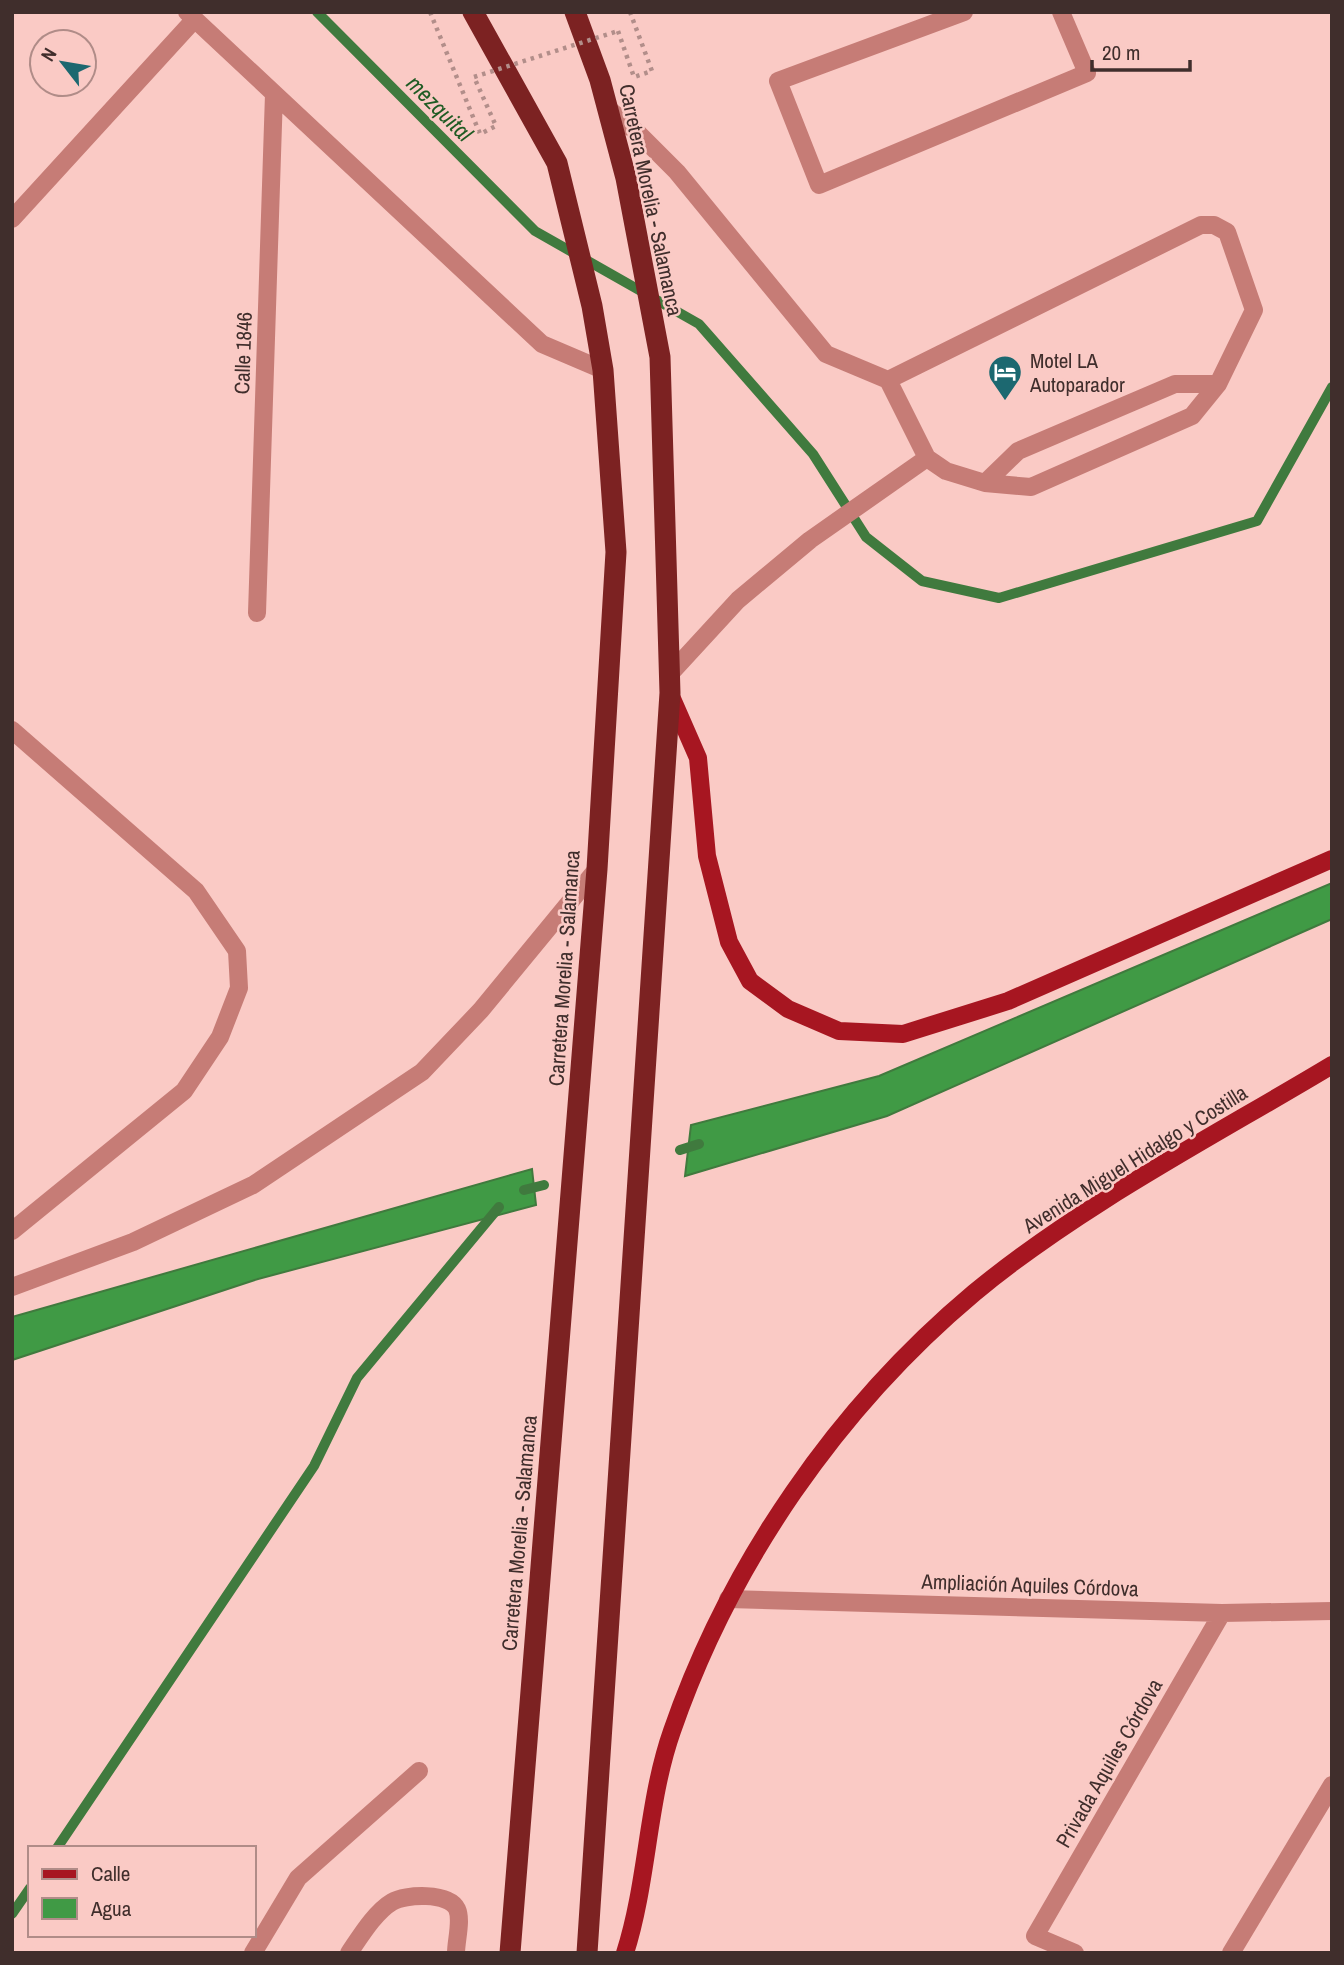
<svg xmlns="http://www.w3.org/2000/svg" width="1344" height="1965" font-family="'Archivo Narrow',sans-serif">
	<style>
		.water { fill: #409a45; stroke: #407a3e; stroke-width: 2 }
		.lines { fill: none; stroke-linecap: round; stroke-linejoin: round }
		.stream { stroke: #407a3e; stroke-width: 10 }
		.path { stroke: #b28e8a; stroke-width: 4.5; stroke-dasharray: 3.5 5; stroke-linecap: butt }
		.minor { stroke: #c67c76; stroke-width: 18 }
		.major { stroke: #a71621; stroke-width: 18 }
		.highway { stroke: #7c2222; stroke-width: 21 }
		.path-bridge { stroke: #b28e8a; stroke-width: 4.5; stroke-dasharray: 3.5 5; stroke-linecap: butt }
		.labels { text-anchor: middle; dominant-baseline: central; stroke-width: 5; stroke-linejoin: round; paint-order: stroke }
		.street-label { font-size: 21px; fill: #402e2c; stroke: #facac5 }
		.poi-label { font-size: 21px; fill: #402e2c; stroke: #facac5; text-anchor: start }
		.water-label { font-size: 23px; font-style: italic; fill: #1f5b23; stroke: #facac5 }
	</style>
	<rect width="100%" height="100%" fill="#facac5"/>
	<path class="water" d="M1332,883V919L887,1116L685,1176L691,1125L879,1076Z
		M532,1169L536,1205L258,1279L12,1360V1317Z"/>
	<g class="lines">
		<path class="stream" d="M317,12L535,231L699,324L813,454L866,537L922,581L999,598L1257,521L1332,387
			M680,1150L699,1144
			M524,1190L544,1185
			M57,1848L314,1466L357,1378L499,1207
			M12,1914L30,1888"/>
		<path class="path" d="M430,12L480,134L496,126L474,77
			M618,31L634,77L652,71L630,12"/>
		<path class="minor" d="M187,12L542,344L603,370
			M964,12L778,81L819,185L1087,73L1061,12
			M606,107L639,134L677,172L826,354L888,380L927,458L946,471L985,483L1031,487L1192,416L1218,384L1254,310L1227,232L1214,225H1201L888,380
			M12,219L194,20
			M985,483L1018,451L1175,384H1218
			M257,613L274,94
			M669,675L738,600L810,540L927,458
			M12,730L196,891L237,951L239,988L220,1037L184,1091L12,1231
			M12,1287L133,1242L253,1185L422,1072L481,1010L597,869
			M728,1599L1222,1613L1332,1611
			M253,1953L298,1878L419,1771
			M349,1953C360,1937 375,1912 392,1902C405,1894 449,1892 457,1909C462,1920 456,1941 456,1953
			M1075,1953L1035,1936L1222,1613
			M1231,1953L1332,1785"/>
		<path class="major" d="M670,694L698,758L707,856L729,942L750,981L788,1009L839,1031L903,1034L1008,1001L1332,859
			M625,1953C648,1881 647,1802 672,1731C730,1563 838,1407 974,1293C1080,1205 1214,1136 1332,1065"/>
		<path class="highway" d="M473,12L557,163L592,306L603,370L616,552L597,869L510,1953
			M575,12L600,80L626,178L660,357L670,693L587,1953"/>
		<path class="path-bridge" d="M474,77L618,31"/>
	</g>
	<defs>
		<g id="hotel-pin" transform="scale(1.75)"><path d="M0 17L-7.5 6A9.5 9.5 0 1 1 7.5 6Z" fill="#1c6870" stroke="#facac5"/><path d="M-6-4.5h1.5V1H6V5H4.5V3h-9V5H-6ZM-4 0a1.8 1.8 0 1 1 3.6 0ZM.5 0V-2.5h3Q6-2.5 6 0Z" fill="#fff"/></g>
	</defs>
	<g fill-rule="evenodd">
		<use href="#hotel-pin" x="1005" y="372"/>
	</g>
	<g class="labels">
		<g class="street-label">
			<text transform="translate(651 200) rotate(78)">Carretera Morelia - Salamanca</text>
			<text transform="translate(243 353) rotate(-88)">Calle 1846</text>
			<text transform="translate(564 968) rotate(-86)">Carretera Morelia - Salamanca</text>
			<text transform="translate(1135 1159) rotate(-32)">Avenida Miguel Hidalgo y Costilla</text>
			<text transform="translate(519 1533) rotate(-85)">Carretera Morelia - Salamanca</text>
			<text transform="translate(1030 1585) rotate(2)">Ampliación Aquiles Córdova</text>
			<text transform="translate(1109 1763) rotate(-60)">Privada Aquiles Córdova</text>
		</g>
		<g class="poi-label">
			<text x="1030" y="360">Motel LA<tspan x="1030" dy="24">Autoparador</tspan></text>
		</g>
		<g class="water-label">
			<text transform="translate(440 108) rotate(45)">mezquital</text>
		</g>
	</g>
	<rect width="1344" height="1965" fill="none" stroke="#402e2c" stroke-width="28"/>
	<rect x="28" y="1846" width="228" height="91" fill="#facac5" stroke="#b08c88" stroke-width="2"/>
	<rect x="42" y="1869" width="35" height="10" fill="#a71621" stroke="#b08c88" stroke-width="2"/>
	<text x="91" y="1881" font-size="21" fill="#402e2c">Calle</text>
	<rect x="42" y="1898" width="35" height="21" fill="#409a45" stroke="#b08c88" stroke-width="2"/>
	<text x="91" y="1916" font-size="21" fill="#402e2c">Agua</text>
	<g transform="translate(63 63) rotate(301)"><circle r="33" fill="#facac5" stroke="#b08c88" stroke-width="2"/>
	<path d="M0-5L12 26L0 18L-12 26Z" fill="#1c6870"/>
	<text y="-10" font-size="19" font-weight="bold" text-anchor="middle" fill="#402e2c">N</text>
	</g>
	<path d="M1092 60v10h98v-10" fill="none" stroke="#402e2c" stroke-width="3.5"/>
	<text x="1102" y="60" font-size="21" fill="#402e2c" stroke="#facac5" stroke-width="5" paint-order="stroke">20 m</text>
</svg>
